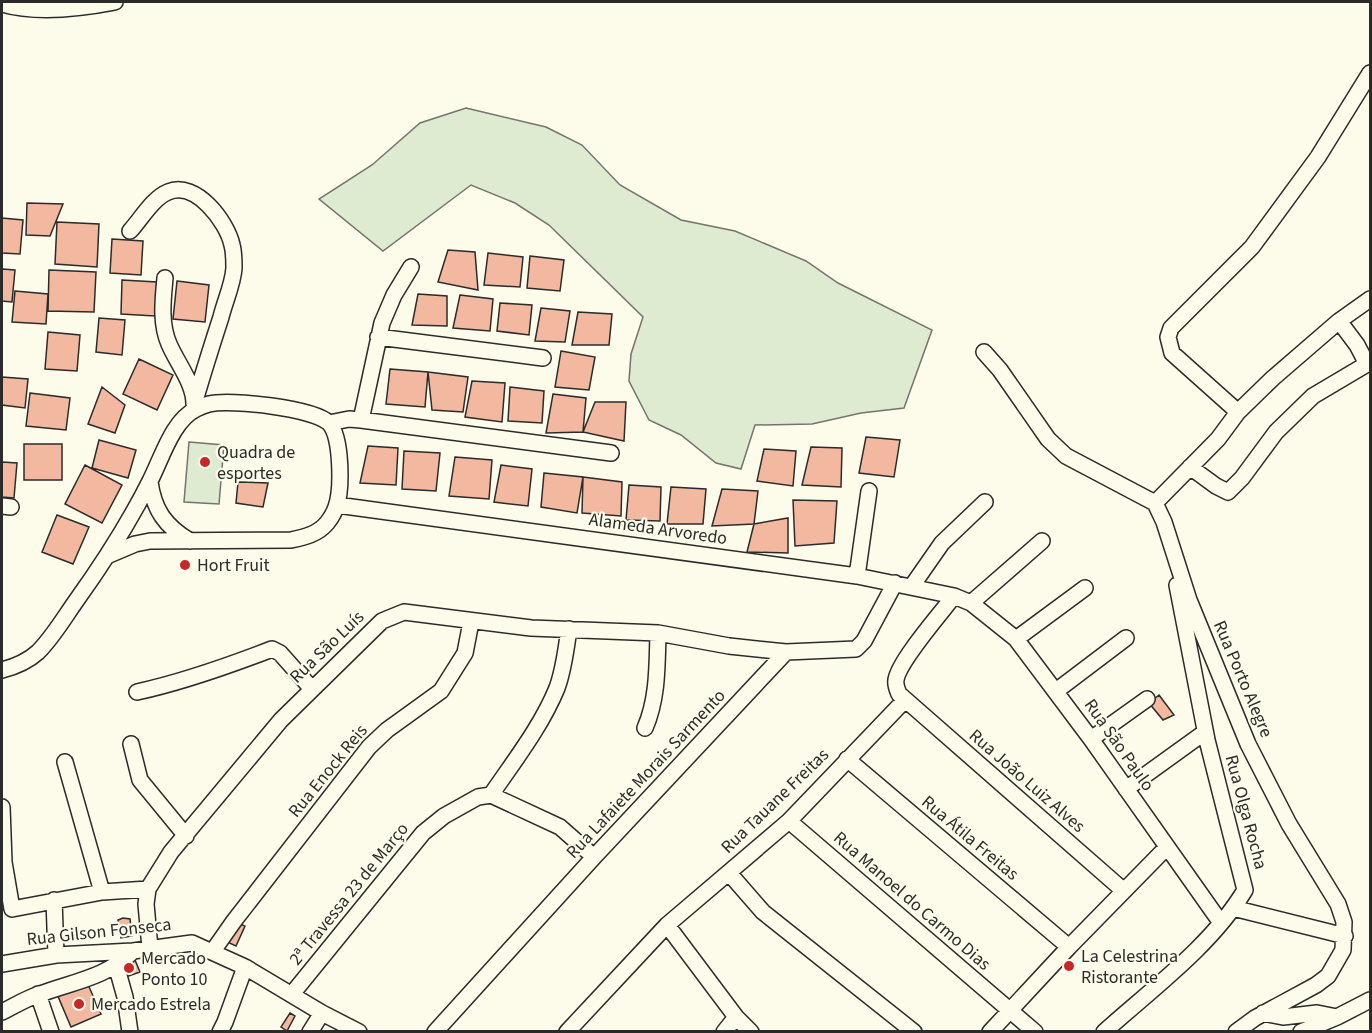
<svg xmlns="http://www.w3.org/2000/svg" width="1372" height="1033" font-family="'Source Sans 3',sans-serif">
	<style>
		.green { fill: #deebd1; stroke: #74746e; stroke-width: 1.5 }
		.building { fill: #f2b8a0; stroke: #2b2b2b; stroke-width: 1.5 }
		.lines { fill: none; stroke-linecap: round; stroke-linejoin: round }
		.minor-casing { stroke: #2b2b2b; stroke-width: 18 }
		.minor { stroke: #fdfbea; stroke-width: 15 }
		.poi-dot { fill: #c62828; stroke: #fdfbea; stroke-width: 2 }
		.labels { text-anchor: middle; dominant-baseline: central; stroke-width: 4.5; stroke-linejoin: round; paint-order: stroke }
		.poi-label { font-size: 18px; fill: #2b2b2b; stroke: #fdfbea; text-anchor: start }
		.street-label { font-size: 18px; fill: #2b2b2b; stroke: #fdfbea }
	</style>
	<rect width="100%" height="100%" fill="#fdfbea"/>
	<path class="green" d="M466,108L546,127L582,145L620,185L681,220L735,231L806,261L838,283L932,330L904,408L861,413L812,424L755,425L741,469L716,463L681,435L649,420L629,381L631,354L643,317L549,225L515,203L471,185L383,251L319,199L372,165L420,123Z
		M189,442L224,445L219,504L184,502Z"/>
	<path class="building" d="M27,203L63,204L50,236L26,235Z
		M2,218L23,220L20,254L2,253Z
		M57,222L99,224L97,267L55,264Z
		M112,239L143,241L141,275L110,273Z
		M448,250L475,252L478,290L438,282Z
		M488,253L523,257L520,287L484,285Z
		M530,256L564,260L560,291L527,288Z
		M2,269L15,270L12,302L2,301Z
		M49,270L96,272L94,312L48,311Z
		M122,280L157,282L155,316L121,314Z
		M177,281L209,285L205,322L173,319Z
		M15,291L48,294L46,324L12,322Z
		M418,294L447,296V326L412,325Z
		M460,295L493,299L490,331L453,328Z
		M500,303L532,305L529,335L497,331Z
		M541,308L570,311L565,342L535,341Z
		M578,312L612,314L609,345H572Z
		M99,318L125,320L122,355L96,352Z
		M48,332L80,335L77,371L45,369Z
		M561,351L595,357L589,390L555,387Z
		M139,359L173,375L157,410L123,394Z
		M390,369L428,372L425,407L386,404Z
		M428,372L468,377L463,412L432,410Z
		M2,377L28,379L25,408L2,405Z
		M472,381L505,383L502,422L465,417Z
		M102,387L125,405L115,433L88,424Z
		M510,387L544,391L542,423L508,421Z
		M30,393L70,398L66,430L26,426Z
		M553,394L586,398L583,432L546,433Z
		M595,402H626L624,441L583,432Z
		M866,437L900,440L894,477L859,473Z
		M99,440L136,450L128,478L92,468Z
		M24,444H62V480H24Z
		M368,446L398,448L396,485L360,483Z
		M811,447L842,448L841,487L802,485Z
		M764,449L796,451L793,486L757,481Z
		M404,451L440,453L436,491L402,489Z
		M455,457L492,460L489,499L449,496Z
		M2,462L17,463L14,498L2,497Z
		M85,465L122,485L102,523L65,504Z
		M501,465L532,469L528,506L494,502Z
		M544,473L583,477L577,513L541,507Z
		M583,477L622,482L621,516L582,513Z
		M238,482L268,483L263,507L236,503Z
		M629,485L661,487L660,521L626,520Z
		M671,487L706,489L703,524H667Z
		M722,489L758,491L754,524L712,526Z
		M793,500L837,501L834,543L795,546Z
		M57,515L89,527L73,564L42,552Z
		M788,518V553L747,552L754,524Z
		M1159,695L1174,715L1163,720L1149,703Z
		M123,918L130,919L132,936L121,938L118,920Z
		M234,921L245,926L236,946L225,941Z
		M135,960L140,972L120,979V965Z
		M86,980L101,1014L71,1027L57,994Z
		M290,1013L295,1016L287,1031L281,1027Z"/>
	<g class="lines">
		<g class="minor-casing">
			<path id="minor" d="M2,4C37,14 79,9 115,2
				M130,231C141,219 153,198 168,192C196,180 227,222 232,245C234,252 234,260 234,268C233,284 225,301 221,317C212,345 203,373 195,401
				M165,278C163,300 160,323 169,344C177,363 194,383 194,404
				M1339,321L1370,299
				M378,337L543,358
				M984,352L1000,370L1048,439L1066,456L1155,503L1164,522L1189,600L1248,744L1289,824L1338,904L1344,922L1343,950L1328,976L1316,985L1255,1018L1236,1032
				M1238,412L1172,353L1168,337L1171,328L1252,247L1318,157L1370,73
				M361,420L382,323L394,295L411,267
				M329,423L349,419L361,420L611,453
				M1190,467L1216,486L1228,492L1242,478L1276,432L1313,396L1367,364
				M150,482C154,510 165,526 190,541
				M1155,503L1218,439L1238,412L1273,378L1339,321L1357,345L1367,364L1370,362
				M337,505L857,576L954,596L971,603L1016,639L1091,739L1221,923
				M2,506L11,507
				M857,576L869,491
				M912,586L942,543L985,502
				M954,596C941,613 898,662 896,680C895,685 897,689 899,694L1124,891
				M971,603L1042,541
				M1016,639L1085,588
				M2,670C14,667 28,661 38,652C53,637 64,618 76,601C104,562 129,523 150,481C162,458 172,421 196,409C200,407 205,405 209,404C231,399 313,408 329,423C342,437 342,490 336,507C334,513 331,518 327,523C318,534 305,537 291,540L150,541L135,544L109,555
				M1056,691L1126,638
				M137,692C183,682 228,666 272,649L280,653L312,689
				M645,728C658,698 657,665 658,633
				M1091,739L1147,699
				M131,744L140,780L186,836
				M847,759L1069,947
				M65,762L102,892
				M1126,789L1205,732
				M491,795C514,761 541,727 557,688C564,669 566,649 569,629
				M2,807L4,862L12,909L102,892L148,889
				M789,821L1035,1032
				M729,873L763,912L914,1032
				M54,900L56,955
				M1233,908L1345,936
				M667,925L736,1017L751,1032
				M150,948L146,904L148,889L171,852L281,720L382,621L404,612L531,628L658,633L729,646L786,652
				M213,951L234,921L369,747L387,730L441,691L465,653L471,622
				M2,964L56,955L133,951L192,943L245,967L322,1013L359,1032
				M116,965L125,997L130,1032
				M38,994L51,1032
				M292,994L423,833L444,816L478,797L491,795L560,827L594,857
				M2,1012C14,1006 27,998 40,994C72,982 108,977 133,951
				M1263,1013L1283,1017L1317,1013L1337,1017L1370,1000
				M220,1032L225,1022L245,967
				M310,1032L322,1013
				M435,1032L594,857L786,652L856,649L864,641L895,583
				M567,1032L667,925L789,821L905,700
				M724,1032L736,1017
				M990,1032L1069,947L1167,847
				M1104,1032C1152,989 1212,945 1245,890L1207,740L1177,585
				M1301,1032L1337,1017"/>
		</g>
		<use href="#minor" class="minor"/>
	</g>
	<g class="poi-dot">
		<circle cx="205" cy="462" r="6"/>
		<circle cx="185" cy="565" r="6"/>
		<circle cx="1069" cy="966" r="6"/>
		<circle cx="129" cy="968" r="6"/>
		<circle cx="79" cy="1004" r="6"/>
	</g>
	<g class="labels">
		<g class="poi-label">
			<text x="217" y="452">Quadra de<tspan x="217" dy="21">esportes</tspan></text>
			<text x="197" y="565">Hort Fruit</text>
			<text x="1081" y="956">La Celestrina<tspan x="1081" dy="21">Ristorante</tspan></text>
			<text x="141" y="958">Mercado<tspan x="141" dy="21">Ponto 10</tspan></text>
			<text x="91" y="1004">Mercado Estrela</text>
		</g>
		<g class="street-label">
			<text transform="translate(658 529) rotate(8)">Alameda Arvoredo</text>
			<text transform="translate(327 647) rotate(-44)">Rua São Luís</text>
			<text transform="translate(1243 679) rotate(67)">Rua Porto Alegre</text>
			<text transform="translate(1119 745) rotate(55)">Rua São Paulo</text>
			<text transform="translate(328 771) rotate(-51)">Rua Enock Reis</text>
			<text transform="translate(646 774) rotate(-47)">Rua Lafaiete Morais Sarmento</text>
			<text transform="translate(1027 781) rotate(41)">Rua João Luiz Alves</text>
			<text transform="translate(775 801) rotate(-44)">Rua Tauane Freitas</text>
			<text transform="translate(1246 812) rotate(75)">Rua Olga Rocha</text>
			<text transform="translate(970 838) rotate(40)">Rua Átila Freitas</text>
			<text transform="translate(349 894) rotate(-51)">2ª Travessa 23 de Março</text>
			<text transform="translate(912 901) rotate(41)">Rua Manoel do Carmo Dias</text>
			<text transform="translate(99 932) rotate(-6)">Rua Gilson Fonseca</text>
		</g>
	</g>
	<rect width="1372" height="1033" fill="none" stroke="#2b2b2b" stroke-width="6"/>
</svg>
